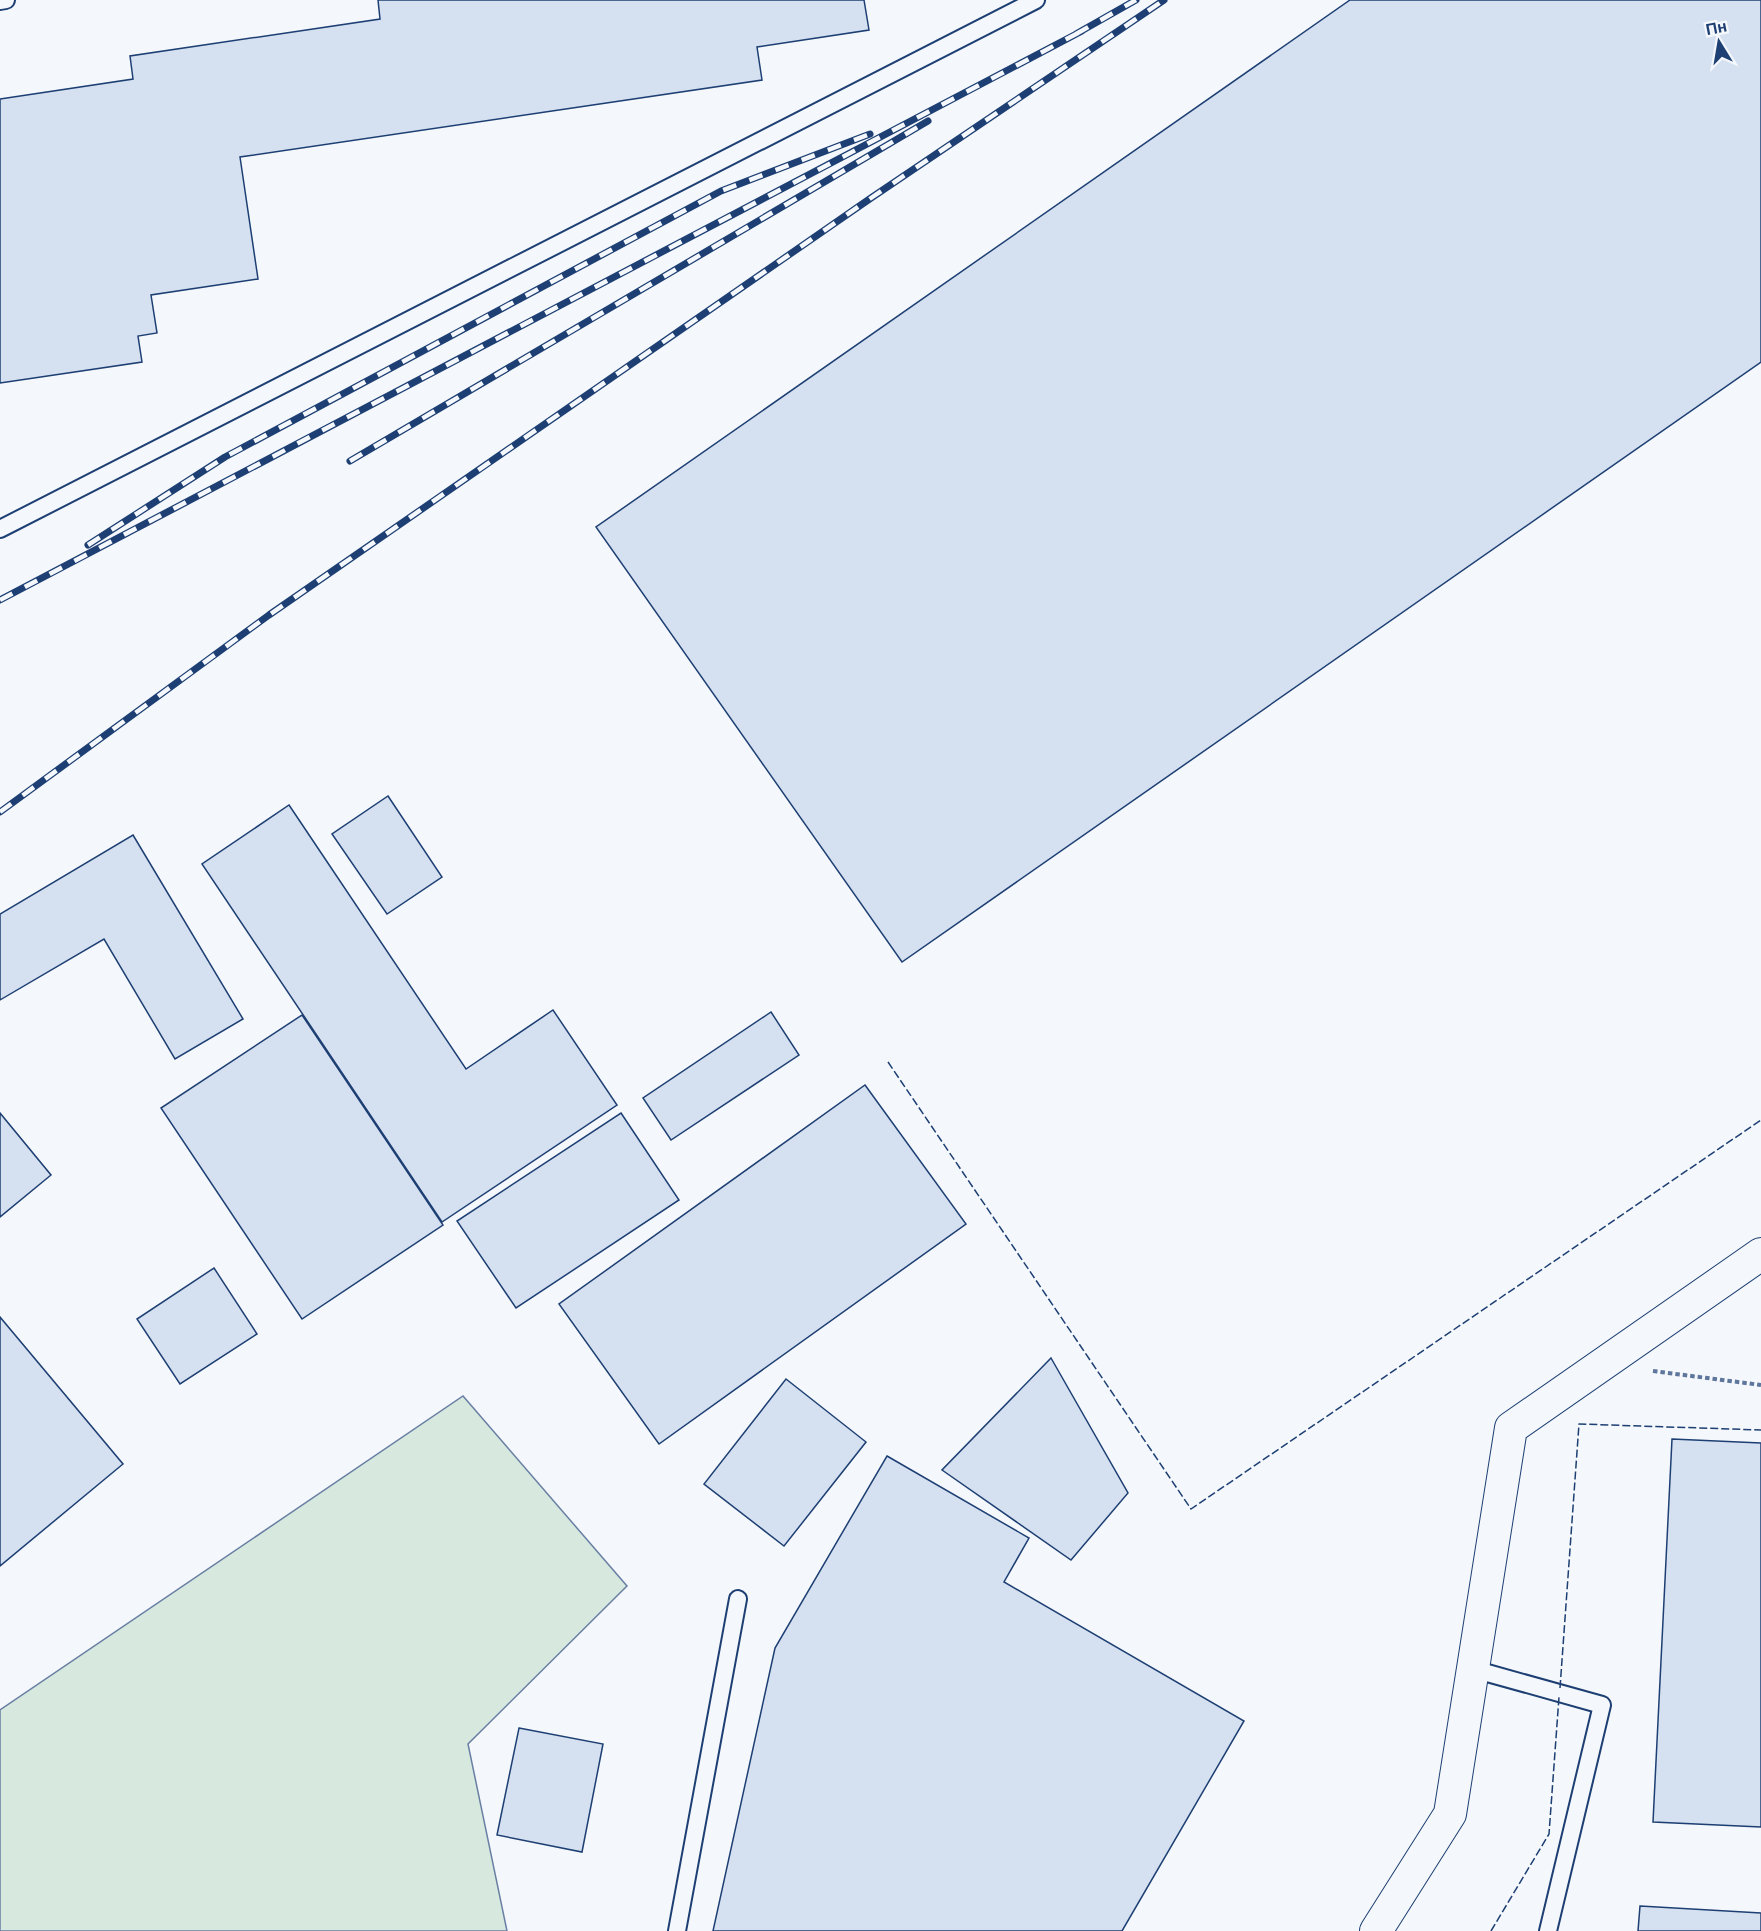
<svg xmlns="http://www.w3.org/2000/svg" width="1761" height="1931" font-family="'DM Sans',sans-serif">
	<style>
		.green { fill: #d7e8df; stroke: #687fa3; stroke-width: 1.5 }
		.building { fill: #d5e0f0; stroke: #1d3f73; stroke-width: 1.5 }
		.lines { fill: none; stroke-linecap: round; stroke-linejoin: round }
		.service-casing { stroke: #1d3f73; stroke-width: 20 }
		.minor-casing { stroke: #1d3f73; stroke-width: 34 }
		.path { stroke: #5e769c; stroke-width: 4; stroke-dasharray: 4.5 3; stroke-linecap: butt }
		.service { stroke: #f4f7fb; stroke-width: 16 }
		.minor { stroke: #f4f7fb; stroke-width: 32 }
		.rail-casing { stroke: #1d3f73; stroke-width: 7 }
		.rail { stroke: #f4f7fb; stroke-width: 4.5; stroke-dasharray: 14; stroke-linecap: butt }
		.fence { stroke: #1d3f73; stroke-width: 1.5; stroke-dasharray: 8 3; stroke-linecap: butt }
	</style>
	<rect width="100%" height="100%" fill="#f4f7fb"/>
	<path class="green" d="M463,1396L627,1586L468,1744L507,1931H0V1710Z"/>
	<path class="building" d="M378,0H864L869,30L757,47L762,80L240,157L258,279L151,295L157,333L138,336L142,362L0,383V99L133,79L130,56L380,19Z
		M1350,0H1761V362L902,962L596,527Z
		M388,796L442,877L387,914L332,834Z
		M289,805L466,1069L553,1010L617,1105L442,1222L202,864Z
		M133,835L243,1019L175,1059L104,939L0,1000V914Z
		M771,1012L799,1055L671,1140L643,1098Z
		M302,1015L443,1225L302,1319L161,1108Z
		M865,1085L966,1224L659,1444L559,1304Z
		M0,1113L51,1175L0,1217Z
		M621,1113L679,1200L516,1308L457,1221Z
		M214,1268L257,1334L180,1384L137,1319Z
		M0,1317L123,1464L0,1566Z
		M1051,1358L1128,1493L1071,1560L942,1470Z
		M786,1379L866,1442L784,1546L704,1484Z
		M1672,1439L1761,1443V1827L1653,1822Z
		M887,1456L1029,1538L1004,1582L1244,1721L1122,1931H713L775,1648Z
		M519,1728L603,1744L582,1852L497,1835Z
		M1640,1906L1761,1913V1931H1638Z"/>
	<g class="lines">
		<g class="service-casing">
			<path id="service" d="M0,1L6,0
				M0,529L1036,0
				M1473,1669L1602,1705L1548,1931
				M677,1931L738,1599"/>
		</g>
		<g class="minor-casing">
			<path id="minor" d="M1376,1931L1450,1814L1511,1428L1761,1254"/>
		</g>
		<path class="path" d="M1653,1371L1761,1385"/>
		<use href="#service" class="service"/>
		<use href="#minor" class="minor"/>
		<g class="rail-casing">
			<path id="rail" d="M1076,34L1136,0
				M350,461L928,121
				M88,545L225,457L721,191L870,134
				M0,600L1082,31
				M0,812L269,615L871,198L1164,0"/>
		</g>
		<use href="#rail" class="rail"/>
		<path class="fence" d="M888,1062L1191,1509L1761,1120
			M1560,1688L1579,1424L1761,1430
			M1491,1931L1549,1834L1559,1697"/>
	</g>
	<g transform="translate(1719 42) rotate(349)" stroke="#f4f7fb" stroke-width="4.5" paint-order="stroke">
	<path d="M0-4.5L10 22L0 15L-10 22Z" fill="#1d3f73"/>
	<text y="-9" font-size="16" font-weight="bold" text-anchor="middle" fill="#1d3f73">Пн</text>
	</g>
</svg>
